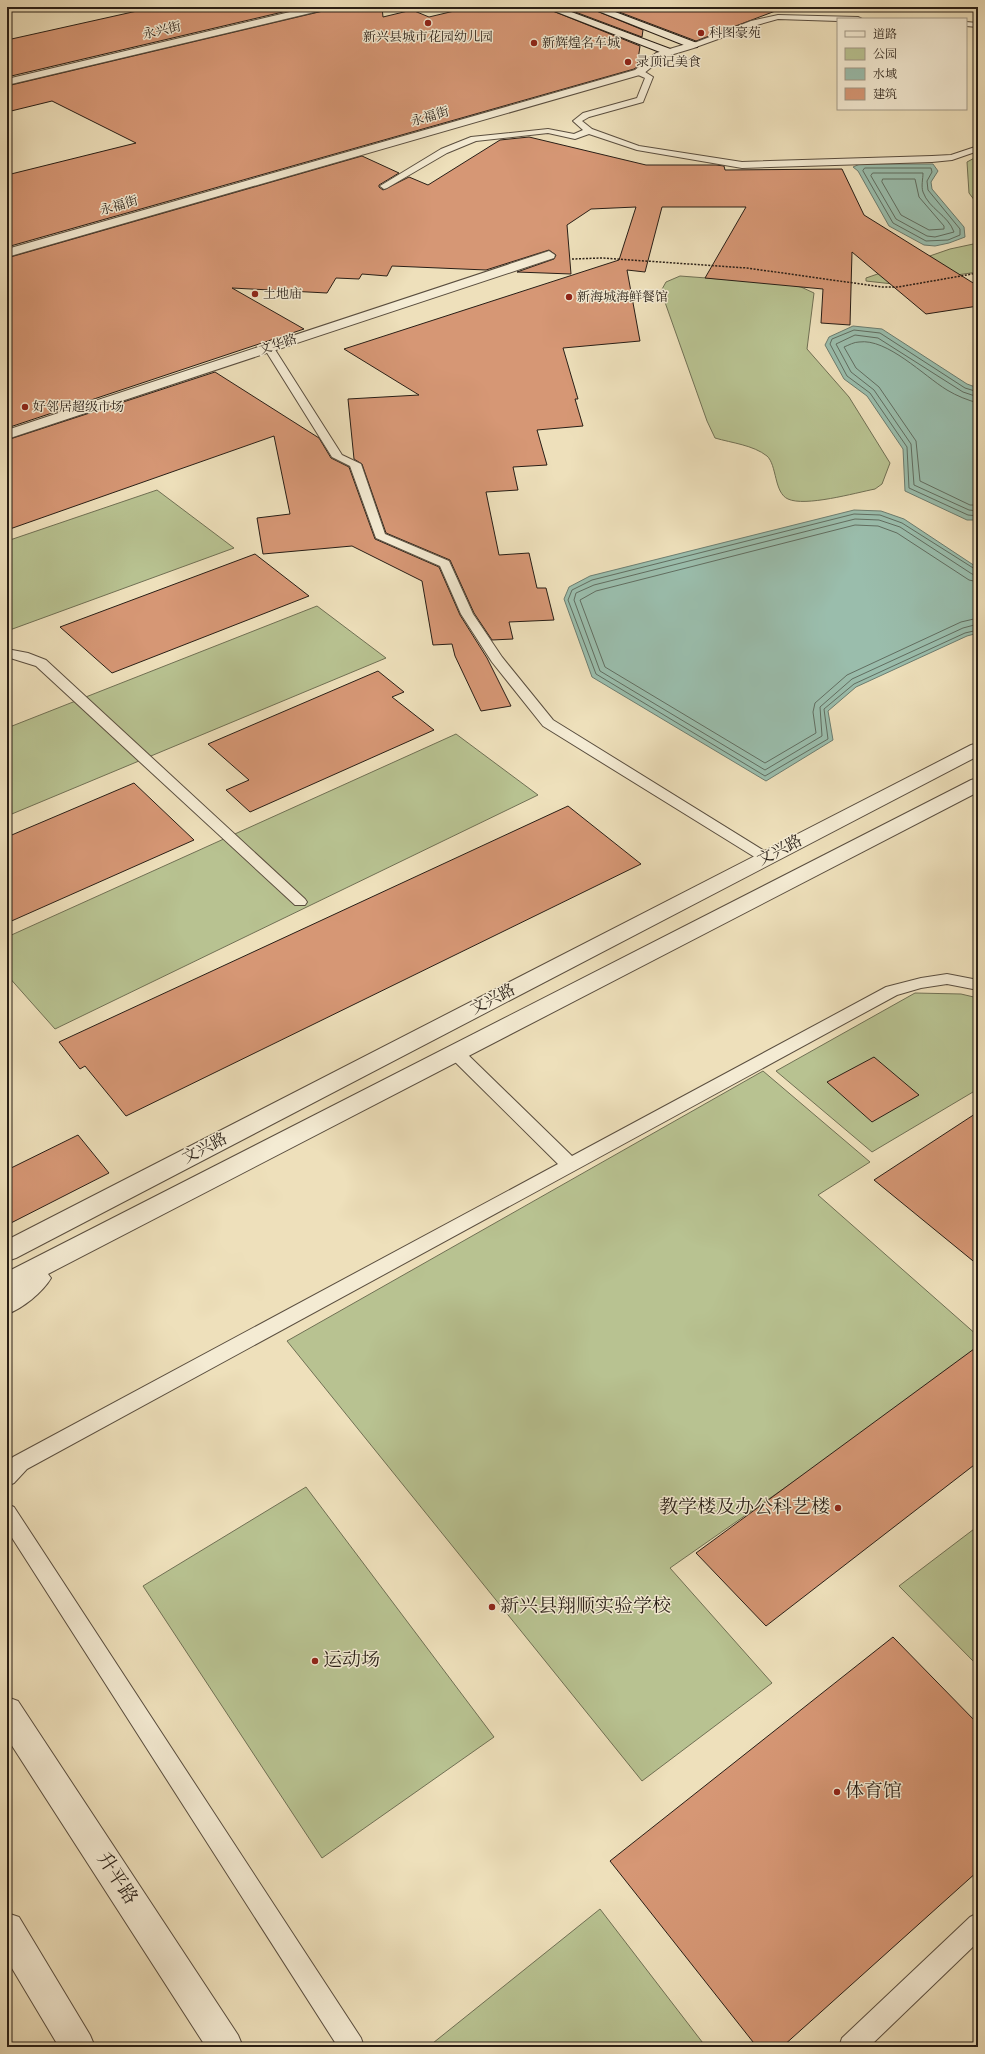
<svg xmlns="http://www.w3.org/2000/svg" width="985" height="2054" font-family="'Old Standard TT','Noto Serif SC',serif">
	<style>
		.green { fill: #b8c291; stroke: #707054 }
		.water { fill: #9abdac; stroke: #6c7d70 }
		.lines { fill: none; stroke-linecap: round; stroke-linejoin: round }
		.shore { stroke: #616e61; stroke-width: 1 }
		.building { fill: #d69775; stroke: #281e16 }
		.service-casing { stroke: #5a4e3f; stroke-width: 2 }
		.minor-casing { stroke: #5a4e3f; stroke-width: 2 }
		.tertiary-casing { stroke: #5a4e3f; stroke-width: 2 }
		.secondary-casing { stroke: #281e16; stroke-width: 2 }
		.path { stroke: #281e16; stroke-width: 1.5; stroke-dasharray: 2 1.5; stroke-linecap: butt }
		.service { fill: #f4ebd3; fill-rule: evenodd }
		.minor { fill: #f4ebd3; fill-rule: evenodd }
		.tertiary { fill: #f4ebd3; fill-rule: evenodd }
		.secondary { fill: #f4ebd3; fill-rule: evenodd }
		.poi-dot { fill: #8f2418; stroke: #f4ebd3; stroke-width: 1.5 }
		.labels { text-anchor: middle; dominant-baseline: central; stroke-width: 3; stroke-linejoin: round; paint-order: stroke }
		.far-street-label { font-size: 13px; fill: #281e16; stroke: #f4ebd3 }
		.far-poi-label { font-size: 13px; fill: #281e16; stroke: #f4ebd3; text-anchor: start }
		.street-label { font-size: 16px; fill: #281e16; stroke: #f4ebd3 }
		.near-poi-label { font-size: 19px; fill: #281e16; stroke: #f4ebd3; text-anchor: start }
		.near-street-label { font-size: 19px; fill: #281e16; stroke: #f4ebd3 }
	</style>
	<rect width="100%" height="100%" fill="#eee0bb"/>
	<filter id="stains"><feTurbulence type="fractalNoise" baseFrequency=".005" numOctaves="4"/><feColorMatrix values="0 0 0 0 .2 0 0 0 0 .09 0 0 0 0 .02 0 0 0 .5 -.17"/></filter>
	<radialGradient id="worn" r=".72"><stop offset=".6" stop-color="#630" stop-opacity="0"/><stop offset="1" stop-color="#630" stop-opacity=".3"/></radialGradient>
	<path class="green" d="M978,156V205L969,193L967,162Z
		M978,243V272L893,284L866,281V278L950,249Z
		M680,276L786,284L801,287L814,293L807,349L849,397L890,463L882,484L875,489C855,493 805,507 788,499C774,493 777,465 767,456C753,445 732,443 715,438L707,421L661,291L666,282Z
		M157,490L234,548L7,631V541Z
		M317,606L386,658L7,816V728Z
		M456,734L538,795L55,1029L7,975V937Z
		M915,993L961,994L978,998V1089L872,1152L776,1071Z
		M763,1071L870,1162L818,1195L978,1336V1353L670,1568L772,1683L642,1781L287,1341Z
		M306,1487L494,1737L322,1858L143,1586Z
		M978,1526V1665H977L899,1586Z
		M600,1909L706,2047H428Z"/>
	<path class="water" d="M860,164H933L938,171L931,182L932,189L964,227L965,237L949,243L935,246L924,245L889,226L858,171L853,167Z
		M853,326L882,329L967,384L978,388V520H967L905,491L903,449L867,396L844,379L825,345L829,337Z
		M854,510L881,511L904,519L978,568V633L967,636L856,687L828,711L833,740L766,781L592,677L564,599L569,587L590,576Z"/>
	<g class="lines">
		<path class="shore" d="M865,168H931L932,172L927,181L928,190L960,229V235L948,240L926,241L893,223L863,171Z
			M873,173H923C923,179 921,186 923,192C929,209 948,215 954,232L935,237L927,236L896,219L871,176Z
			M883,179H915L919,197L944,226V229L929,230L901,215L882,182Z
			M978,392L965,388L880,333L854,330L832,339L830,344L847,376L870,393L907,447L909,488L968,515L978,516
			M978,397L963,392L878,338L855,335L836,344L851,372L874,390L911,444L914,485L969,510L978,511
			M978,403C967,400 957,396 947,390C924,376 887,338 859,342C854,342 849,345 844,347L856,368L879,387L916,441L920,481L970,505H978
			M978,571L902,523L880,515L854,514L592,580L572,590L568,600L596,674L765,776L828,739L824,709L854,684L965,633L978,630
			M978,576L972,574L900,527L879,520L855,519L594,585L576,593L574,600L600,671L765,770L822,736L820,707L852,679L963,628L978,624
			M978,582L969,580L897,533L878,526L855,525L596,591L580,600L605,667L765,763L816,733L813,712L815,703L847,675L961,622L978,618"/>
	</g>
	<path class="building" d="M155,7H304L7,77V40Z
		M329,7H382L383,17L412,10L429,17L471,7H543L640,46L637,67L634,69L7,247V175L136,143L52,101L7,112V86L323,11Z
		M562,7H587L643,30L642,37Z
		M606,7H786L696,41Z
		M529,137L646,165H716L724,166L725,170L842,169L864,215L978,286V306L926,314L852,252L850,325L821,323L823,289L705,278L746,207H662L645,272L627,270L640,341L563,348L578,399H575L583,426L537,430L547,465L513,467L518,490L486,492L499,555L529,553L537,588H546L554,620L509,622L513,639L492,640L474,613L450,560L386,533L362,464L354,459L348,399L419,395L344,349L619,260L636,207L591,209L567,225L571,274L517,272L554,259L556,255L549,250L486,270L392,266L387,276L362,274L359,279L336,278L327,293L232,288L304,329L7,428V258L362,156L399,173L379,185V187L383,190L409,177L428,185L500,140Z
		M215,372L319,438L331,458L349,467L375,539L439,567L460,615L487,658L511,706L481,711L455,656L452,644L433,645L422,581L352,546L263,554L257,518L290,514L274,436L7,530V440Z
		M255,554L309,596L112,673L60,627Z
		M378,671L404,692L392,697L434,730L250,812L226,790L249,780L208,744Z
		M134,783L194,840L7,923V837Z
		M568,806L641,864L126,1116L85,1066L80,1069L59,1042Z
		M874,1057L919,1095L872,1122L827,1082Z
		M978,1112V1265L874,1180Z
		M78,1135L109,1173L7,1225V1170Z
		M978,1346V1462L766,1626L696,1553Z
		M893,1637L978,1724V1871L782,2047H757L610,1861Z"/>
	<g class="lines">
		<g class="service-casing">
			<path id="service" d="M778,15L858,17L862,19H838V21L778,19L757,25L696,47L689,45L751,21Z
				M966,22L978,23V27L966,26Z
				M636,70H642L653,77L643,102L589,117L582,121L592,129L639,146L742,162L932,156L951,155L978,146V151L952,160L932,162L742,168L637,150L589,134L575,139L548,133L476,141L447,153L387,188L384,189L380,186L441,149L471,137L548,129L574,134L583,130L573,121L583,113L637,98L645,78L636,74Z
				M269,345L274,348L342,455L361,464L385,534L449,561L473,614L502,657L553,720L771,855L773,858L771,861H761L543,726L492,662L461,614L440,566L376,538L350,466L332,457L264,348Z
				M7,649L28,653L46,660L305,899L307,902L305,905H295L36,666L7,657Z
				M947,974L978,980V990L947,984L921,988L897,995L27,1469L14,1483L7,1486V1463L13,1457L558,1164L450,1057L448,1053L450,1049L456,1047L462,1049L572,1156L886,987L921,978Z
				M7,1504L14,1507L361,2038L364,2047H338L7,1530Z
				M978,1913V1942L869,2047H839L842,2038L970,1917Z"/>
		</g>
		<g class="minor-casing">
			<path id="minor" d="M311,7H328L323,10L7,85V79Z
				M693,42L697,43L698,45L697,47L664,57L643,74L7,257V249L635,70L656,53Z
				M549,251L555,255L554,258L7,439V430Z"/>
		</g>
		<g class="tertiary-casing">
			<path id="tertiary" d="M978,743V756L16,1258L7,1261V1240L971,745Z
				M978,778V792L48,1274L51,1278C43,1292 22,1309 7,1314V1272L971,780Z
				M7,1697L18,1701L238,2035L243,2047H206L7,1738Z
				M7,1913L19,1917L90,2035L95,2047H59L7,1960Z"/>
		</g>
		<g class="secondary-casing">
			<path id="secondary" d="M544,7H558L673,50L674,52L673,54H665Z
				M588,7H602L697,43L698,45L697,47H689Z"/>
		</g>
		<path class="path" d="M572,259L602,258L747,268L882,287H898L978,273"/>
		<use href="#service" class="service"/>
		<use href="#minor" class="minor"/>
		<use href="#tertiary" class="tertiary"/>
		<use href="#secondary" class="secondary"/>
	</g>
	<g class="poi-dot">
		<circle cx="428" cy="23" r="4"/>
		<circle cx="701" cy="33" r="4"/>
		<circle cx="534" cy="43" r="4"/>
		<circle cx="628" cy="62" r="4"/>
		<circle cx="255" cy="294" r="4"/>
		<circle cx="569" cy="297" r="4"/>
		<circle cx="25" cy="407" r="4"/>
		<circle cx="838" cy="1508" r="4"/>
		<circle cx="492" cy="1607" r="4"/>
		<circle cx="315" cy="1661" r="4"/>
		<circle cx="837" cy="1792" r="4"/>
	</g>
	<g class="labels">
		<g class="far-street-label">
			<text transform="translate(162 31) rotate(-13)">永兴街</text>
			<text transform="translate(430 117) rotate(-16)">永福街</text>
			<text transform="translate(119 206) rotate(-16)">永福街</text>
			<text transform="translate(278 345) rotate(-18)">文华路</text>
		</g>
		<g class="far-poi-label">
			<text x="709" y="33">科图豪苑</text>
			<text x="428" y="37" text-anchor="middle">新兴县城市花园幼儿园</text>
			<text x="542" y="43">新辉煌名车城</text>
			<text x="636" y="62">录顶记美食</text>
			<text x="263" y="294">土地庙</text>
			<text x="577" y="297">新海城海鲜餐馆</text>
			<text x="33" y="407">好邻居超级市场</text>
		</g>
		<g class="street-label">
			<text transform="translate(780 851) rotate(-27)">文兴路</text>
			<text transform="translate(493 1000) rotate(-27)">文兴路</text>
			<text transform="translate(205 1149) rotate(-27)">文兴路</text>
		</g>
		<g class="near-poi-label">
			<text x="830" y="1508" text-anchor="end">教学楼及办公科艺楼</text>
			<text x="500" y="1607">新兴县翔顺实验学校</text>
			<text x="323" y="1661">运动场</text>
			<text x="845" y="1792">体育馆</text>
		</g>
		<g class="near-street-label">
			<text transform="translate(116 1879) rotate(57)">升平路</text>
		</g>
	</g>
	<rect width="985" height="2054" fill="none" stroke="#eee0bb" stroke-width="24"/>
	<rect x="8" y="8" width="969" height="2038" fill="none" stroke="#281e16" stroke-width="2"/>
	<rect x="12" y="12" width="961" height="2030" fill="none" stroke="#281e16"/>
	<rect x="837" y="18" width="130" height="92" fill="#f4ebd3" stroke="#a29987"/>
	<rect x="845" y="31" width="20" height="6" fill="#f4ebd3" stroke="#a29987"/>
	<text x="873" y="38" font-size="12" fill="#281e16">道路</text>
	<rect x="845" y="48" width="20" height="12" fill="#b8c291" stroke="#a29987"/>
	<text x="873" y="58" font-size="12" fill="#281e16">公园</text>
	<rect x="845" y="68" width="20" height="12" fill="#9abdac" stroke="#a29987"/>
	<text x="873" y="78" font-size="12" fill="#281e16">水域</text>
	<rect x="845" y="88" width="20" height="12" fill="#d69775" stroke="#a29987"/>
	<text x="873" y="98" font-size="12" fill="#281e16">建筑</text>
	<rect width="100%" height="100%" filter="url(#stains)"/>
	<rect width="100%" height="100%" fill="url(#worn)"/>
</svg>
